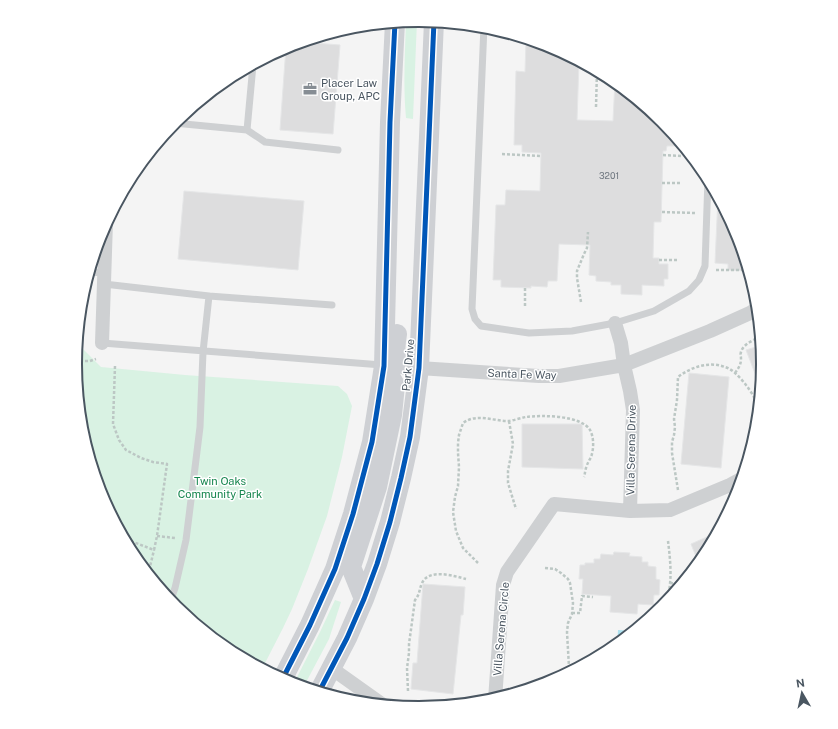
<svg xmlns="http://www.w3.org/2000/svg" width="838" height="729" font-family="'Public Sans',sans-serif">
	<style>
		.green { fill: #d9f2e3 }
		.water { fill: #aee2f0 }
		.building { fill: #ddddde; stroke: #e5e6e7 }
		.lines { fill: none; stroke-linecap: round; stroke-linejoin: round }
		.path { stroke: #bcc7c4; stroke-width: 2.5; stroke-dasharray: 3 2; stroke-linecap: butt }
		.lane { stroke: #ced0d2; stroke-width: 7 }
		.street { stroke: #ced0d2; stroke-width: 14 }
		.secondary { stroke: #ced0d4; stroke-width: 20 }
		.cycleway-casing { stroke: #fff; stroke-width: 8 }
		.cycleway { stroke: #0057b8; stroke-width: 5 }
		.labels { text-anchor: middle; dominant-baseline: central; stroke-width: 3; stroke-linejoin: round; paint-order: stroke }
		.number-label { font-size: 9px; fill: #707881 }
		.poi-label { font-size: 11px; fill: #4a5661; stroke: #fff; text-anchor: start }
		.street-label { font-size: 11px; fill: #4a5661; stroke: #fff }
		.park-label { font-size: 11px; fill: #17864f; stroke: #fff }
		.rim { fill: none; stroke: #4a5661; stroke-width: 2 }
	</style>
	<rect width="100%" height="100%" fill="#f4f4f4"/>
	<path class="green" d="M417,20L413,119L406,118C403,86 405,54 406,21Z
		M76,346L81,347L101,367L185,375L338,386L347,394L352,406L342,457L327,516L308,569L292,609L283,628L262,669L227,651L175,608L132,556L101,496L81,431L75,364Z
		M335,600L341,602L329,639L303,688L293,685L320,632Z"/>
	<path class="water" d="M618,630L635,631L617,645Z"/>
	<path class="building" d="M301,42L340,45L333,134L280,130L286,47Z
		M526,42H538L551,46L579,61L577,120L613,121L615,81L663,121L676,137L675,146H667L666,151H663L661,222H654L653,258H659V264H668V279H664V286L642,285V295L621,294V285H611V282L596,281V276L589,275L590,245L559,244L557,281H548L547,287L531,286V288L501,287V280H493L496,205H505L506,190L540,191L541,153L522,152V145H514L516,71L525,72Z
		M184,191L304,201L298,270L178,259Z
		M718,196L737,233L749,271L728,270V264L715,263Z
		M762,345L764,365L761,389L746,350Z
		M689,373L729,377L721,468L681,464Z
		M522,424H582L583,469L522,467Z
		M718,532L705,556L699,564L691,544Z
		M614,552L630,553L629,556L642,557V562H648V566L656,567V579L660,580L659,595H654L653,605L638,604L637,614L610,612L611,596L582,594L583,579H579L580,565H585V563H594V559H600L601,554L613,555Z
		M423,584L465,587L463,615H461L453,694L411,689L413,663H417Z"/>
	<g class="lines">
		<path class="path" d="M596,107L597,71
			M502,154L541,156
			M663,155L683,156
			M662,183H682
			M662,212L695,213
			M659,260H679
			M716,270H749
			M581,302L577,278V271L584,254L587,248L588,232
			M525,306V288
			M75,361H90L96,359
			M115,366L113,424L119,440L126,450L141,458L153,462L167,464L157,536L154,550L123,538
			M735,373C738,369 741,365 741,359C741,355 740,355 741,352C743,344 754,340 761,336
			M509,421L513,444L508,471V483L516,509
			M678,490L672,453V442L674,435L675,427L674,419L677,400L678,377C691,367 709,361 725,367C736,370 750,389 755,399
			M157,536L175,538
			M668,541C670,557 672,575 669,591L675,593
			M478,563L463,548L456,531L453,512L455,497L458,486L459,467L458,453V443L459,435L463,423C476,413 493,421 508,421C512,421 520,418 526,417C541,415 581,415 590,430C594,437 594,449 591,457C589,461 587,464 586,468C585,471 585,474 584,477
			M545,568L555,569L561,573L568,579L570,583L573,603L572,614L568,623L567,632L569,667L567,674
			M148,575L154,550
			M670,583L679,584L682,585
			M661,610L669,591
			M572,613H580L582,596L593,597
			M408,691L407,668L409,653V644L415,600C420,594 419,590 422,583C429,568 454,576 466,579
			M522,691H523"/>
		<path class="lane" d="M484,26L472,309L475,319L481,326L529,333L572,331L615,323L654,311L689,291L699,280L705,266L708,178
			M174,123L247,130L253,65
			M247,130L265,142L338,150
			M89,272L104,273
			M104,284L209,296L203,352L200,427L192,492L186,540L175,588L170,602
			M209,296L332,305
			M102,343L382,365"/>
		<path class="street" d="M615,323L621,343L624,365L630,391L633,410L630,511
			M102,343L106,222
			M419,368L539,376H559L624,365L710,331L750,313L758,308
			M331,668L383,705
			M495,700L503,585L507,572L554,504L630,511L670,510L730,485L743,478"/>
		<path class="secondary" d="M397,334C396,340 394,355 397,360C400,365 414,367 419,368
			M364,599L351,567L377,487L392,415L395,385L384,366
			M282,680L310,625L335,569L353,514L372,442L384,366L390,122L395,22
			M319,692L347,638L364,599L377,564L390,522L401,478L410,437L419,368L434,21"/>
		<g class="cycleway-casing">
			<path id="cycleway" d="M282,680L310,625L335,569L353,514L372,442L384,366L390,122L395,22
				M319,692L347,638L364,599L377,564L390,522L401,478L410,437L419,368L434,21"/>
		</g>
		<use href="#cycleway" class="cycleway"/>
	</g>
	<defs>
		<g id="office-bare" transform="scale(1.08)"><path d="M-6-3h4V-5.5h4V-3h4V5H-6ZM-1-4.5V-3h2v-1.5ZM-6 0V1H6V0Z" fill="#868d94" stroke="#fff" stroke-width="2.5" paint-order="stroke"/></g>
	</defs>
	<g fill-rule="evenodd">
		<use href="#office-bare" x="310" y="89"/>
	</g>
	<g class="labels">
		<g class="number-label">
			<text x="609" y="175">3201</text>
		</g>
		<g class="poi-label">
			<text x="321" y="83">Placer Law<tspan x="321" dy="13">Group, APC</tspan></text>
		</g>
		<g class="street-label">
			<text transform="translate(408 365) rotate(-85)">Park Drive</text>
			<text transform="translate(522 374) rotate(2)">Santa Fe Way</text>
			<text transform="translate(631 450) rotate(-89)">Villa Serena Drive</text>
			<text transform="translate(501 629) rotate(-85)">Villa Serena Circle</text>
		</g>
		<g class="park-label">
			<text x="220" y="481">Twin Oaks<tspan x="220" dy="13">Community Park</tspan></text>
		</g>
	</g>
	<path d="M0 0H838V729H0ZM82 364a337 337 0 1 1 674 0a337 337 0 1 1-674 0Z" fill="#fff" fill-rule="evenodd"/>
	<path class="rim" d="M82 364a337 337 0 1 1 674 0a337 337 0 1 1-674 0Z"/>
	<g transform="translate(802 693) rotate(351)" stroke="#ffffff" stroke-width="3" paint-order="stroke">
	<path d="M0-3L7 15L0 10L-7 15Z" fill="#4a5661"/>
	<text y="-6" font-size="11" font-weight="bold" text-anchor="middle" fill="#4a5661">N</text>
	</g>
</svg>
